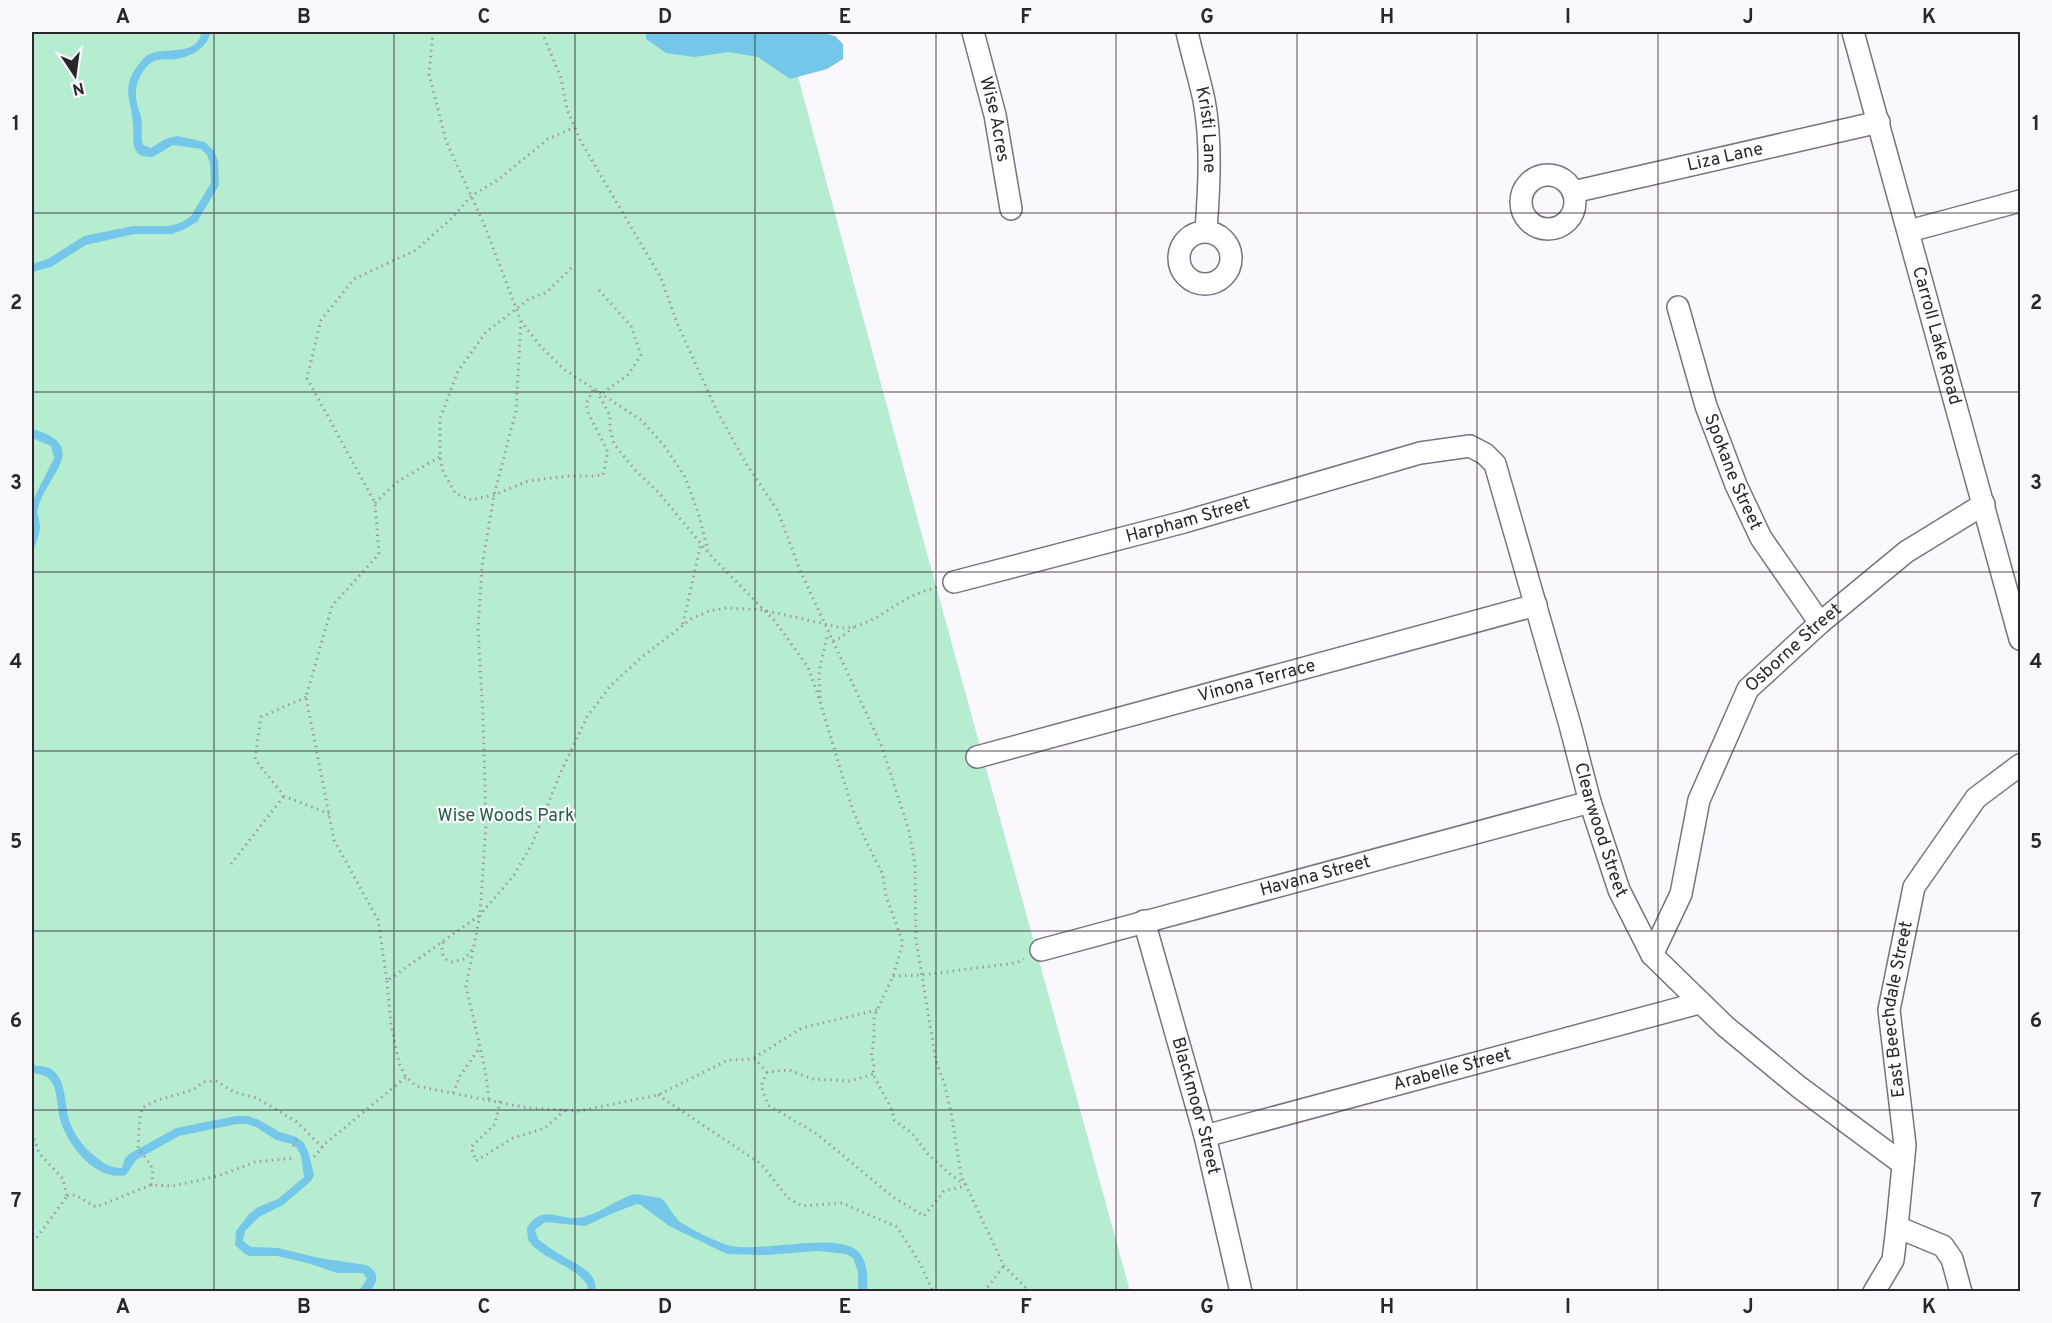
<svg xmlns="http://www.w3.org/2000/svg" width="2052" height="1323" font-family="Overpass,sans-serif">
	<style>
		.green { fill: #b6edd0 }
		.water { fill: #75c7ea }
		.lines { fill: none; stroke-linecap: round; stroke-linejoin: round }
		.minor-casing { stroke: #7a727e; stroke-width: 24 }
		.path { stroke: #9d9a9f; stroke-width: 3; stroke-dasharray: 1.5 4.5; stroke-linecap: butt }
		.minor { stroke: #fff; stroke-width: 21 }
		.grid { fill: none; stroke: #2a272c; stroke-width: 1.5; stroke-opacity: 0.55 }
		.labels { text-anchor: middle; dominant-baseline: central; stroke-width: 4.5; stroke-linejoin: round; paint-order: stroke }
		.street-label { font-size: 18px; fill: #2a272c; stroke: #fbf8fd }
		.park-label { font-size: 18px; fill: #245e45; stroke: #fbf8fd }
		.neatline { fill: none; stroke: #2a272c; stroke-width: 2 }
		.grid-label { font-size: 20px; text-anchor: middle; font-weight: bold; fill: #2a272c }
	</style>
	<rect width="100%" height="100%" fill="#fbf8fd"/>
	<path class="green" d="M32,32H786L914,506L1130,1291H32Z"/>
	<path class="water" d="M201,32H210C209,47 191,57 176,59C170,60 163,59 157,60C145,63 135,82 136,94C136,102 139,110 141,117C143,127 140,137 143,145L151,148L165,139L177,136L205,142L214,151L218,161L219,185L197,222L185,229L172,234H134L86,245L51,267L32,272V264L48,259L84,236L133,226H170L182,222L191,216L211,183L210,163L207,155L201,149L173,145L153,157C128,158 135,140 133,124C131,98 120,87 140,63C143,59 146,55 150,54C164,47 200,56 201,32Z
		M646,32H820L835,36L843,44V59L827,69L790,79L758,57L729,52L694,57L666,53L646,39Z
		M32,429C92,446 47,474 38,508C36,515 40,520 40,526C40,535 35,545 32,553V502L54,458L51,446L32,438Z
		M32,1065C39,1066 48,1066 54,1071C66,1082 65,1105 69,1120C74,1135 84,1148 96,1157C104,1164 111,1168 122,1168L125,1158L131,1153L176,1128L236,1116H248L259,1120L280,1132L296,1137L304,1143L309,1154L314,1175L311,1181L283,1205L259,1217L245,1231L243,1241L251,1247L278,1248L319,1258L366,1265C379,1271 379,1281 370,1291H359L367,1279L363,1273H337L311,1264L277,1256H249L245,1254L235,1245L236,1231L249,1214L258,1207L278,1199L304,1177L301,1156L297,1148L292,1144L276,1140L256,1127L247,1124H237L179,1136L136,1160L126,1175C96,1182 67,1145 60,1119C57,1108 58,1087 49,1079C45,1074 37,1074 32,1073Z
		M634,1194L661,1198C668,1204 671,1213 678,1220C685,1227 721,1244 731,1246C763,1252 831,1233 855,1249C868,1258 868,1278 867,1291H858V1272L853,1258L846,1254L818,1251L767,1255L727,1254L669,1226L641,1205L637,1204L613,1213L585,1226L545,1222L535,1230L538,1239C545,1245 553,1250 561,1255C575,1264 599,1272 595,1291H586L588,1286C574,1264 543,1261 528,1240L527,1228C543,1201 562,1223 583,1217C601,1213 616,1200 634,1194Z"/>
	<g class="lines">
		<g class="minor-casing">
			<g id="minor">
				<path id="s1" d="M973,32L995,115L1011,209"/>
				<path id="s2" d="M1187,32C1192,54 1199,77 1204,100C1212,143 1209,188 1206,231"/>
				<path id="s3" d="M1853,32L2020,639"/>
				<circle cx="1548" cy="202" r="27"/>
				<path id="s4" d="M1573,192L1879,122"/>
				<path d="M1909,231L2020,201"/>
				<circle cx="1205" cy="258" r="26"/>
				<path id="s5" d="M1678,307L1706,406L1736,485L1761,538L1820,623"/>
				<path id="s6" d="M954,582L1184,522L1420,453L1470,446L1485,454L1495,464L1570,725L1590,802L1619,890L1652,955L1725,1026L1799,1087L1903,1164"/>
				<path id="s7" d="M977,757L1536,605"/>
				<path id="s8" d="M1144,921L1205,1136L1241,1292"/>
				<path id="s9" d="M1041,950L1590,802"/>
				<path id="s10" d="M1652,955L1681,894L1699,800L1748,689L1820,623L1906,552L1984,504"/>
				<path id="s11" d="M1205,1136L1699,1003"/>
				<path d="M1897,1227L1943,1246L1952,1259L1961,1292"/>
				<path id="s12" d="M1874,1292L1893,1260L1897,1227L1905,1145L1889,1010L1914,887L1976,798L2020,765"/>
			</g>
		</g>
		<path class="path" d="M433,32L429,74L446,141L484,224L521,321L541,347L565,370L641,420L663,444L684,475L698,512L708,550
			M542,32L561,78L567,109L580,140L661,278L677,323L717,411L747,465L778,511L799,568L882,747L909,831L915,865L916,940L936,1061L945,1086L951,1112L961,1175L1004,1266L1030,1292
			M571,268L547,292L529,299L486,332L458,371L440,419V456L442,469L455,493L471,500L494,495L528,481L567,476H594L603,475L608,452L589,415L586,404L593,390
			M599,290L631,326L641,355L628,375L601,394
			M521,321L516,411L494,495L482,566L478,630L483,717L486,824L480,915L387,981L378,920L334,840L306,697L332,606L379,554L375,503L307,378L321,320L354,279L416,250L452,218L471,196L499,179L548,139L575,127
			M597,391L610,416V429L614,444L635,470L659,493L712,557L775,621L808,667L819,698L852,808L864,837L883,875L886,896L903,943L893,976L874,1017V1039L871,1057L874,1062L873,1074L892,1110L894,1120L912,1133L928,1154L951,1175L965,1184
			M375,503L396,483L439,457
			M683,624L701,543
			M833,641L840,638L854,627
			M306,697L261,717L255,759L284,796L329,814
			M820,698L819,671L828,633
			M231,864L284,796
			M443,942C441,951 442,959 451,962L465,959L473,948
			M893,976L922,975L1016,963L1024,959
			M387,981L391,1025L399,1063L406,1077L416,1086L528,1108L579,1111L658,1095L728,1060L755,1059L767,1072L789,1070L813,1079L850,1081L873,1074
			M754,1058L802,1028L877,1010
			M767,1072L761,1086L768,1105L817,1134L893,1197L924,1216L944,1191L965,1186
			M453,1093L460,1076L480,1047
			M658,1095L761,1164L788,1198L802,1206L842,1203L897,1227L920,1263L933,1292
			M489,1099L485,1069L466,986L480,915L514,875L532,844L560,774L587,717L611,685L642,657L691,619L709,611L727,608L763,610L842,628C867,627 882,613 903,601C913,595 926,590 938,587
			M500,1101L495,1124L471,1147L476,1161L513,1138L545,1128L565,1110
			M32,1133L39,1153L63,1179L67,1196
			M293,1146L298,1137
			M314,1157L326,1143L406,1077
			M151,1185C156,1166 149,1163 138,1149L140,1115L143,1107L158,1100L193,1090L203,1082L216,1081L234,1092L257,1098L297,1122L323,1148
			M67,1196L75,1195L96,1207L151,1185L173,1186L218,1176L255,1162L294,1158
			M32,1240H35L67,1196
			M984,1292L1003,1267"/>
		<use href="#minor" class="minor"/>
	</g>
	<path class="grid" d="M214,32V1292M394,32V1292M575,32V1292M755,32V1292M936,32V1292M1116,32V1292M1297,32V1292M1477,32V1292M1658,32V1292M1838,32V1292M32,213H2020M32,392H2020M32,572H2020M32,751H2020M32,931H2020M32,1110H2020"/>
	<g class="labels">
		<g class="street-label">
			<text stroke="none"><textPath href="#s1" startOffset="90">Wise Acres</textPath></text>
			<text stroke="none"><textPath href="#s2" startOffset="100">Kristi Lane</textPath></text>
			<text stroke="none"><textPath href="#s4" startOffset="156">Liza Lane</textPath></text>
			<text stroke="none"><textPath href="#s3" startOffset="315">Carroll Lake Road</textPath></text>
			<text stroke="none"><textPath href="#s5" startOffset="174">Spokane Street</textPath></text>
			<text stroke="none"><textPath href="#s6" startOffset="242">Harpham Street</textPath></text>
			<text stroke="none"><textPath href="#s10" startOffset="346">Osborne Street</textPath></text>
			<text stroke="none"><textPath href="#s7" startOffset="290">Vinona Terrace</textPath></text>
			<text stroke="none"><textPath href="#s6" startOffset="946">Clearwood Street</textPath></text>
			<text stroke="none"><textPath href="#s9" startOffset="284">Havana Street</textPath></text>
			<text stroke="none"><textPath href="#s12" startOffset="290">East Beechdale Street</textPath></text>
			<text stroke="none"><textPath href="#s11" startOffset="256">Arabelle Street</textPath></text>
			<text stroke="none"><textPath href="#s8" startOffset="192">Blackmoor Street</textPath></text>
		</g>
		<g class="park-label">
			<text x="506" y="816">Wise Woods Park</text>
		</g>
	</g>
	<rect width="2052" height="1323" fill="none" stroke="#fbf8fd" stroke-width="66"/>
	<g transform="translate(75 75) rotate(167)" stroke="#fbf8fd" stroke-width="4.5" paint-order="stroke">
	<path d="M0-4.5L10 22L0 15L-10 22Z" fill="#2a272c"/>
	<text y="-9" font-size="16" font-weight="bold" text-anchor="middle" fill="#2a272c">N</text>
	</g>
	<rect x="33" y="33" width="1986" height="1257" class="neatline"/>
	<g class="grid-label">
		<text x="123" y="23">A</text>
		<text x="304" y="23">B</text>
		<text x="484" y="23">C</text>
		<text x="665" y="23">D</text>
		<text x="845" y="23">E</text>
		<text x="1026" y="23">F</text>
		<text x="1207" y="23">G</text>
		<text x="1387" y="23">H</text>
		<text x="1568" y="23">I</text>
		<text x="1748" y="23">J</text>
		<text x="1929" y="23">K</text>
		<text x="16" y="130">1</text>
		<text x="2036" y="130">1</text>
		<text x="16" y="309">2</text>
		<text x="2036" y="309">2</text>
		<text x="16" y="489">3</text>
		<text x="2036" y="489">3</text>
		<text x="16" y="668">4</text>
		<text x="2036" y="668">4</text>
		<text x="16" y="848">5</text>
		<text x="2036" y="848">5</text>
		<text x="16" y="1027">6</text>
		<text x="2036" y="1027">6</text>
		<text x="16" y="1207">7</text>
		<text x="2036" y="1207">7</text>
		<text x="123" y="1313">A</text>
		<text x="304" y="1313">B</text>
		<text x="484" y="1313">C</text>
		<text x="665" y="1313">D</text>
		<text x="845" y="1313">E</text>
		<text x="1026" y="1313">F</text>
		<text x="1207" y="1313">G</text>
		<text x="1387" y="1313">H</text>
		<text x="1568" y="1313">I</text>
		<text x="1748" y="1313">J</text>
		<text x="1929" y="1313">K</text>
	</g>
</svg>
